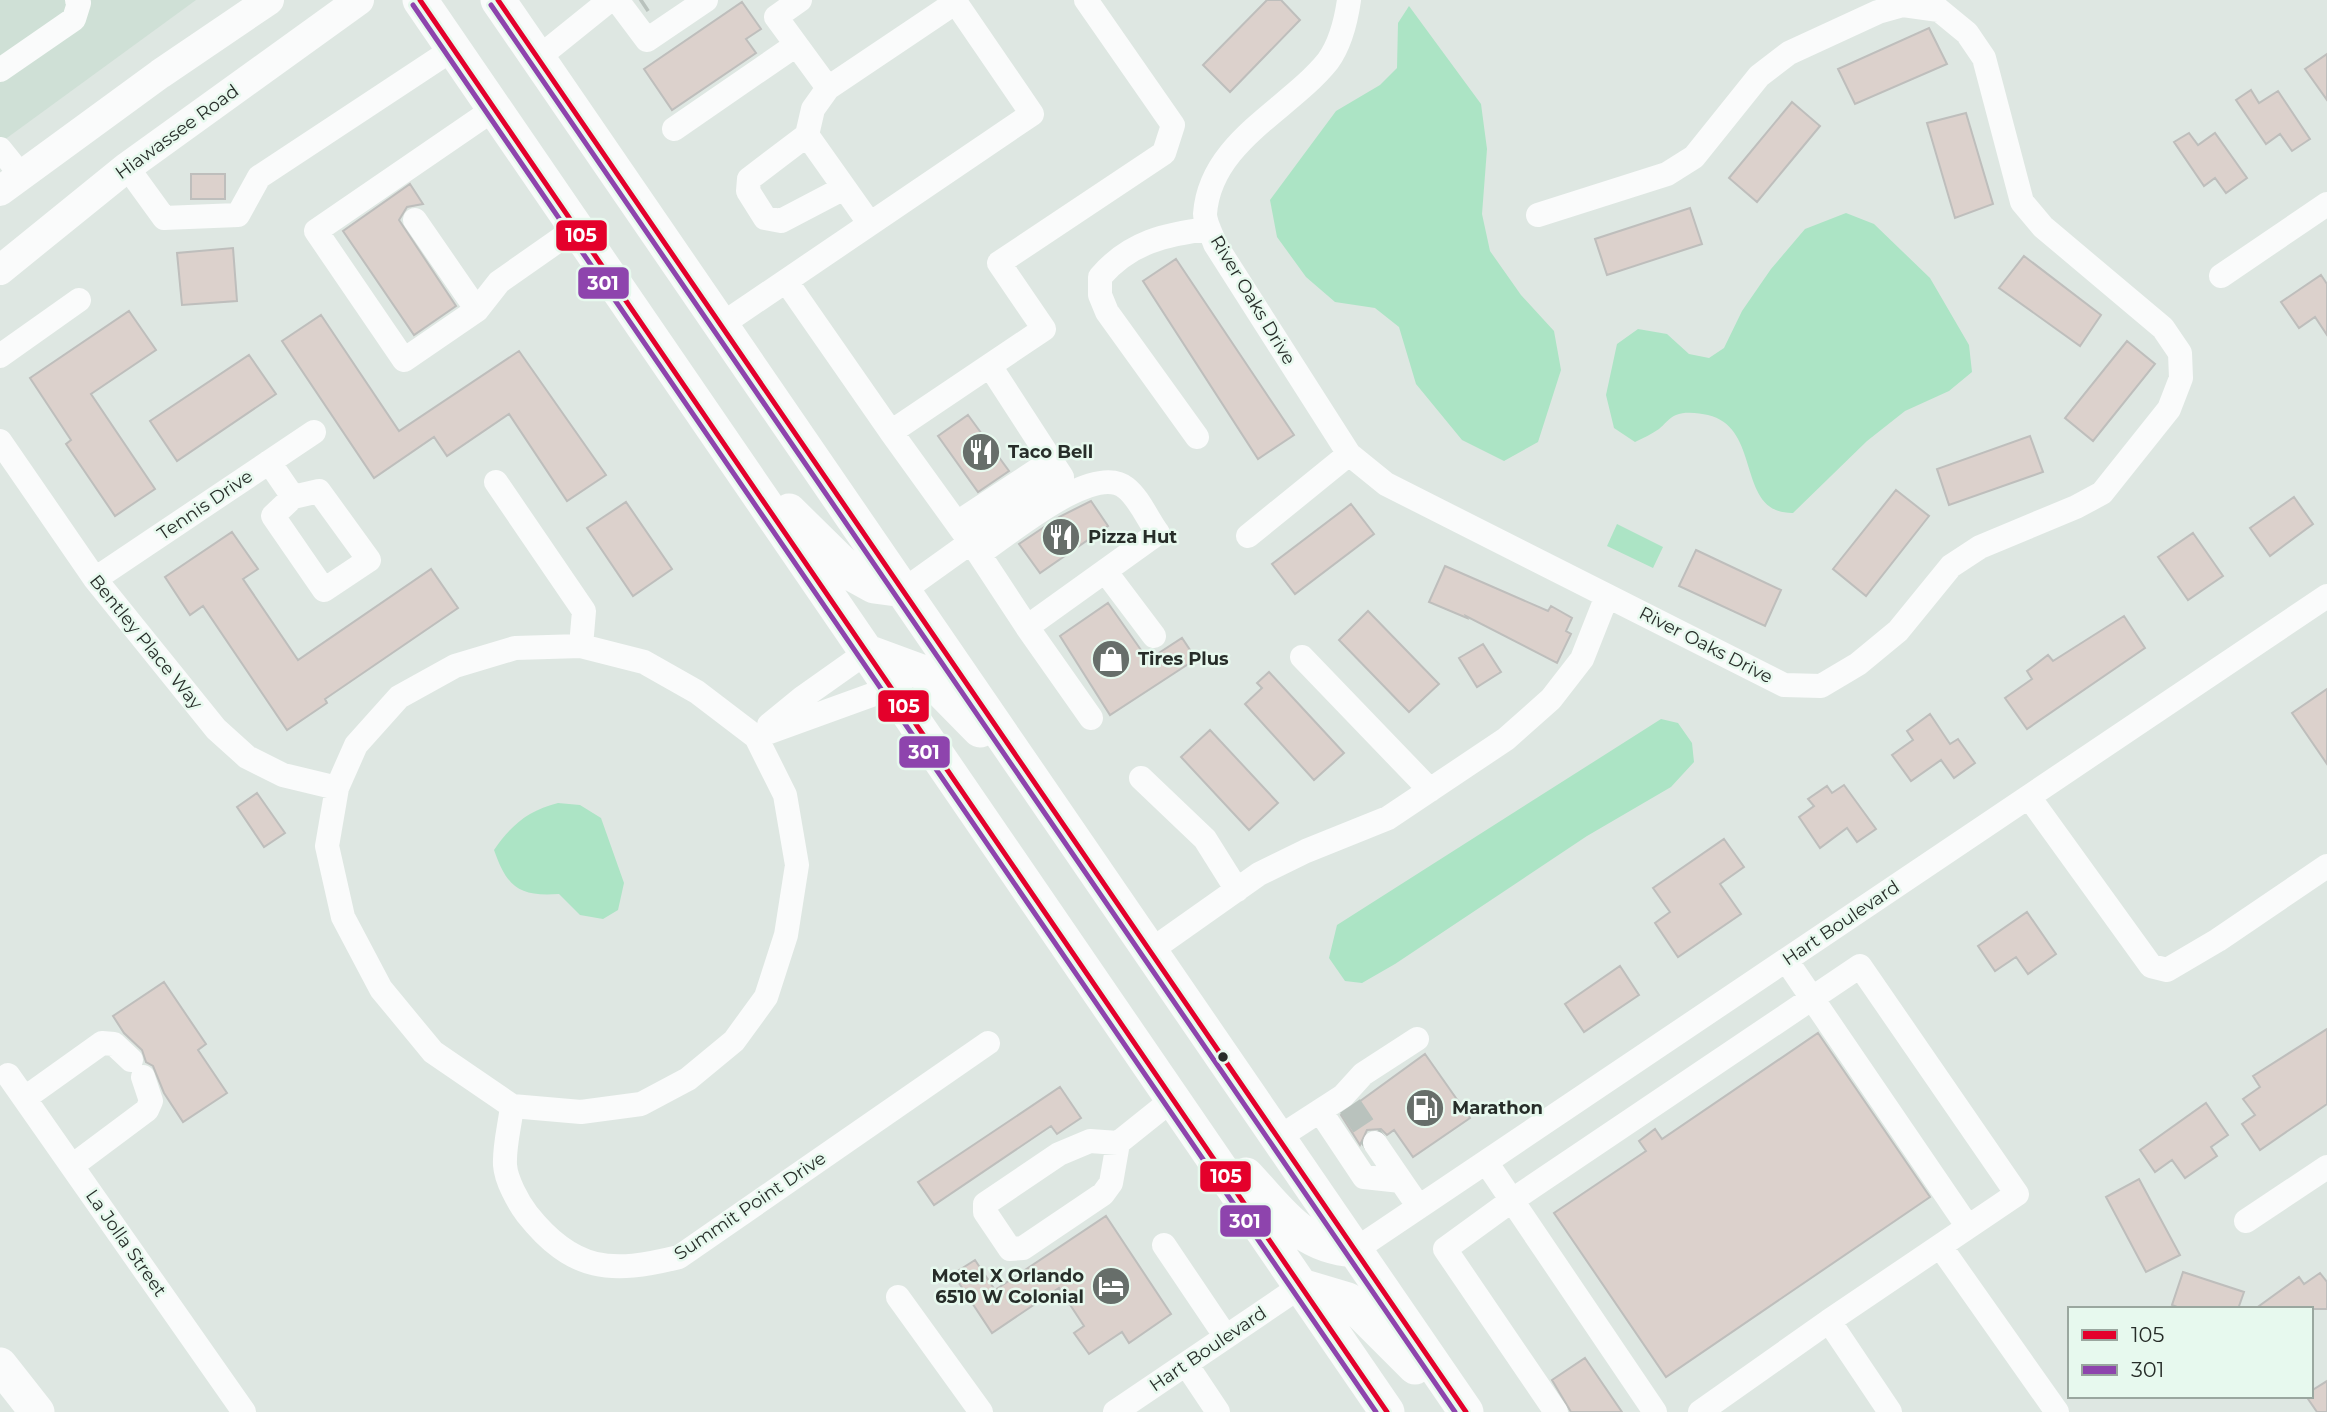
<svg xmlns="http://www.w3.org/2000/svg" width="2327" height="1412" font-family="Montserrat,sans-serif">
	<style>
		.built { fill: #cfe0d6 }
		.water { fill: #ace4c5 }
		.building { fill: #dcd1cc; stroke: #bebebc; stroke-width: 2 }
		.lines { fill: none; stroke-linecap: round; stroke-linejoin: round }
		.minor-tunnel { stroke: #b9c2bd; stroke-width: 24; stroke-dasharray: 24 12; stroke-linecap: butt }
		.minor { stroke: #fafbfb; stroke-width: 24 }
		.major { stroke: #fafbfb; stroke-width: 30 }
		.highway { stroke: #fafbfb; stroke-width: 35 }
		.bus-1-casing { stroke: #e7f9ee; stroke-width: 10 }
		.bus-2-casing { stroke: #e7f9ee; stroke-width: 10 }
		.bus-1 { stroke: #e4002b; stroke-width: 5 }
		.bus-2 { stroke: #8e44ad; stroke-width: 5 }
		.bus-dot { fill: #272d29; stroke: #e7f9ee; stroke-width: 2.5 }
		.labels { text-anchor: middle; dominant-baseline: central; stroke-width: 5; stroke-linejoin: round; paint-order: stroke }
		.street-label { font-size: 18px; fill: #272d29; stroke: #e7f9ee }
		.poi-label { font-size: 18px; font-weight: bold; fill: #272d29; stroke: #e7f9ee; text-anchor: start }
		.line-badge { stroke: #e7f9ee; stroke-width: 2.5 }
		.badge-label { font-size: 19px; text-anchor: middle; font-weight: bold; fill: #fff }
	</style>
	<rect width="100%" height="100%" fill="#dee7e2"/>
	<path class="built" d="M0,0H196L0,143Z"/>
	<path class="water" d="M1409,6L1481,104L1487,149L1482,214L1490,251L1521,295L1554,331L1561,370L1538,442L1504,461L1462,440L1416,384L1399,327L1375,308L1335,302L1306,277L1277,237L1270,200L1336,111L1380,85L1397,68L1398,23Z
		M1846,213L1874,224L1930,278L1969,345L1972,372L1949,391L1905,411L1867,441L1793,513C1735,514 1763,428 1708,415C1699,413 1685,411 1676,415C1670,417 1664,425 1659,429C1652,434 1643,438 1635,442L1614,428L1606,395L1617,344L1638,329L1667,334L1689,354L1709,358L1724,348L1742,311L1771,269L1805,229Z
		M1617,524L1663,547L1653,568L1607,546Z
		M1661,719L1678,723L1692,743L1694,762L1671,787L1587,836L1395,964L1362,983L1345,981L1329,958L1337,925Z
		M558,803L580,805L601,818L624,883L618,910L603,919L580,915L559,894C519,897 507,887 494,850C511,825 529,810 558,803Z"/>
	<path class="building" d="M1267,0H1281L1300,20L1230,92L1203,65Z
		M742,2L761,29L746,39L756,53L672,110L644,69Z
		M1929,28L1947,64L1855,104L1838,69Z
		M2327,54V100L2305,69Z
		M2251,90L2259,103L2278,91L2310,139L2292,151L2280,134L2266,144L2236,100Z
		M1792,102L1820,126L1757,202L1729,178Z
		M1966,113L1993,204L1955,218L1927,123Z
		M2189,133L2198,145L2215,133L2247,178L2226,193L2215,178L2204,186L2174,142Z
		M191,174H225V199H191Z
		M410,184L423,204L407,207L399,220L456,306L414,335L343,231Z
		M1690,208L1702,244L1607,275L1595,239Z
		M233,248L237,301L182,305L177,253Z
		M2024,256L2101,315L2080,346L1999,288Z
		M1176,259L1294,435L1258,459L1143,281Z
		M2321,275L2327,284V335L2315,317L2299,328L2281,302Z
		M129,311L156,350L91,394L155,489L115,516L66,444L71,440L30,378Z
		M321,315L399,431L519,351L606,475L567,501L509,414L447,456L434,437L374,478L282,341Z
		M2127,341L2155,364L2093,441L2065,418Z
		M249,355L276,394L177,461L150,421Z
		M968,415L1009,471L978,492L938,436Z
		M2030,436L2043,472L1949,505L1937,469Z
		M1896,490L1929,516L1866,596L1833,569Z
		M2294,497L2313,524L2270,556L2250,528Z
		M1091,501L1108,526L1040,573L1019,544L1059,517Z
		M626,502L672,569L633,596L587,528Z
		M1351,504L1374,534L1295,594L1272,564Z
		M232,532L258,569L243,579L298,660L431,569L458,608L325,699L327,703L287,730L203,606L190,615L165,577Z
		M2193,533L2223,576L2188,600L2158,557Z
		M1696,550L1781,590L1765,626L1679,586Z
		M1445,566L1548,611L1551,606L1572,618L1566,631L1571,634L1557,663L1466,616L1467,618L1429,602Z
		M1108,603L1148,660L1182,638L1196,659L1110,715L1060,636Z
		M1368,611L1439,684L1409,712L1339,640Z
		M2124,616L2145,648L2027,729L2005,698L2032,679L2027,671L2048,655L2053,661Z
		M1483,644L1501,672L1477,687L1459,658Z
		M1269,672L1344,753L1314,780L1245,704L1262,688L1257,683Z
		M2327,689V764L2292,713Z
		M1930,714L1950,744L1958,739L1975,763L1954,778L1941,760L1911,781L1892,755L1913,740L1907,731Z
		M1210,730L1278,803L1249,830L1181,757Z
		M1844,785L1876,829L1857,842L1847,828L1820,848L1799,817L1814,806L1808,799L1827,786L1832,793Z
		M257,793L285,833L264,847L237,807Z
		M1724,839L1744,867L1720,884L1741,914L1678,957L1655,923L1670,912L1653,888Z
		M2027,912L2056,954L2028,974L2016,957L1995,971L1978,946Z
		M1620,966L1639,995L1584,1032L1565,1004Z
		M164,982L206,1044L198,1050L227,1093L183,1122L164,1093L153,1066L146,1062L142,1050L124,1033L113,1016Z
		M2327,1029V1104L2260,1150L2242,1124L2255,1115L2243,1099L2260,1087L2253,1076Z
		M1818,1033L1930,1197L1666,1377L1554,1213L1646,1151L1639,1141L1655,1129L1662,1139Z
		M1425,1054L1470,1118L1413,1157L1394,1130L1387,1135L1381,1129L1367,1130L1360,1145L1341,1115Z
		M1060,1087L1081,1118L1057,1134L1051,1126L934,1205L918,1182Z
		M2206,1103L2228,1135L2211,1147L2217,1156L2185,1178L2172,1160L2155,1172L2140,1150Z
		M2139,1179L2180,1255L2146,1272L2106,1197Z
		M1106,1216L1171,1314L1129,1343L1122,1332L1089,1354L1074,1333L1084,1326L1059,1288L992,1333L953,1274L975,1260L995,1290Z
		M2183,1272L2244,1292L2238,1309H2182L2172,1305Z
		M2320,1273L2327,1282V1309H2255L2299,1277L2304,1284Z
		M1585,1358L1622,1412H1571L1552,1380Z
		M2327,1381V1412H2317L2306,1396H2311V1391Z"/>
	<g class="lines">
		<path class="minor-tunnel" d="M640,2L643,0
			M1350,1106L1375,1143"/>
		<path class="minor" d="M617,0L647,40L706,0
			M800,0L776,17L828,88L813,109L807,135L870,224
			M1349,0C1346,21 1341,43 1328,61C1289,110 1210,142 1205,214C1205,223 1212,235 1215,244L1349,454L1386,484L1784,685L1821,686L1858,664L1898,631L1951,566L1980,547L2076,507L2102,493L2169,409L2181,378L2180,353L2163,328L2043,227L2022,202L1984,58L1967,33L1939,10L1903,5L1878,12L1789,53L1759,76L1694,157L1667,174L1538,215
			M538,58L610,0
			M0,70L74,19L79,3L77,0
			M828,88L956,2
			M494,109L316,231L404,360L477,310L499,282L576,228
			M674,129L796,45
			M807,135L749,179L748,191L765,218L781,221L844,188
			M0,149L21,175
			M127,167L164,218L238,215L259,177L453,49
			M415,220L477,310
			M2221,276L2327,204
			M786,281L891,432
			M721,325L1032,114L954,0
			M0,356L79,300
			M1197,437L1107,312L1100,295V277C1130,242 1166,234 1209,229
			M0,441L95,579L216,729L247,757L283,775L337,788
			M269,462L293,497
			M496,482L584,611L581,646
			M319,491L369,560L324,590L273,516L293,497Z
			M957,523L1051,461
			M1248,536L1349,454
			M979,554C1008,535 1094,461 1126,488C1139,498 1148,520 1158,533L1027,627L979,554L891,432L1044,329L999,263L1164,153L1173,125L1086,0
			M1105,571L1154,636
			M95,579L314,432
			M904,590L1062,477L990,366
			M1027,627L1091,718
			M581,646L644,662L697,692L756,737L785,795L797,865L786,935L766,997L734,1041L688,1079L641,1104L581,1112L512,1106L433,1052L381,989L343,917L327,846L337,788L356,745L399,697L455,666L515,648Z
			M1302,657L1430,790
			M769,725L802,698L867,652
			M756,737L891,688
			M1141,778L1205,839L1237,890
			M2029,797L2151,966L2167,970L2218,940L2327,866
			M1150,951L1259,874L1306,851L1388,818L1506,739L1551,699L1582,659L1607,596
			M1786,960L1968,1227
			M8,1075L244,1412
			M25,1098L102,1043L114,1044L131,1060
			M512,1106C510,1125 504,1146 505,1165C506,1180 518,1202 527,1214C573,1272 611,1274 679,1257L988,1043
			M1320,1111L1364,1177L1401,1181L1419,1207
			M1278,1138L1343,1096L1363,1074L1417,1039
			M1118,1143L1090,1141L1059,1154L985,1204V1212L1010,1249L1023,1248L1103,1194L1111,1183L1118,1143L1173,1099
			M1375,1143L1401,1181
			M1486,1162L1655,1412
			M72,1166L147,1110L151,1101L143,1077
			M2246,1221L2327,1167
			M1164,1245L1226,1337
			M1940,1246L2057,1412
			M1355,1250L2327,596
			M898,1297L981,1412
			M1186,1364L1218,1412
			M1115,1412L1301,1286
			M1556,1412L1445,1249L1511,1201L1860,966L2017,1194L1829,1321
			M1700,1412L1829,1321L1890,1412"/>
		<path class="major" d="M0,191L160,74L269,0
			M0,270L126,168L359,0"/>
		<path class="highway" d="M420,0L1387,1412
			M498,0L1466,1412
			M789,511L854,575L874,586L904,590
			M867,652L924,673L980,730
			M1246,1175C1281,1212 1300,1246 1355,1250
			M1301,1286L1348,1300L1415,1367
			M0,1365L37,1412"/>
		<g class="bus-1-casing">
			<path id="bus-1" d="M420,0L1387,1412
				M498,0L1466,1412"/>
		</g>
		<g class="bus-2-casing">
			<path id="bus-2" d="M413,5L1376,1412
				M491,5L1455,1412"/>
		</g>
		<use href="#bus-1" class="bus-1"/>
		<use href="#bus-2" class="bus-2"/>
	</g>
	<defs>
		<g id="restaurant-disc" transform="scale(2.0125)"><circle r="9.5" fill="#676e6a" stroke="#e7f9ee"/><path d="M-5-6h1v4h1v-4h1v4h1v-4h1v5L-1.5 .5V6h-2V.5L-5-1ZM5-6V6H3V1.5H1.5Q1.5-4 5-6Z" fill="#fff"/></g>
		<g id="shop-disc" transform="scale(2.0125)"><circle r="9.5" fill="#676e6a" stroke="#e7f9ee"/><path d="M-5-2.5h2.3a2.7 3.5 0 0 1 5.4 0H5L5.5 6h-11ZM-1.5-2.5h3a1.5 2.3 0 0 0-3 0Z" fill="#fff"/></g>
		<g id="fuel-disc" transform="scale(2.0125)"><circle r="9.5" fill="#676e6a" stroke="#e7f9ee"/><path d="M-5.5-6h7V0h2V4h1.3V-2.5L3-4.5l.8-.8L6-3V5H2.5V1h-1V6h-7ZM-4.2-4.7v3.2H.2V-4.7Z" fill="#fff"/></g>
		<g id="hotel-disc" transform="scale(2.0125)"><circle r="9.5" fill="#676e6a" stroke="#e7f9ee"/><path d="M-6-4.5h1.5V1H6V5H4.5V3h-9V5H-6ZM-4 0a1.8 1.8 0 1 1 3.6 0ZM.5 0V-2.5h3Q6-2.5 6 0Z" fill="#fff"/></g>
	</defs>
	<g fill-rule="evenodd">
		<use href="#restaurant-disc" x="981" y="452"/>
		<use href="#restaurant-disc" x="1061" y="537"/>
		<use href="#shop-disc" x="1111" y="659"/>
		<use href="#fuel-disc" x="1425" y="1108"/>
		<use href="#hotel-disc" x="1111" y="1286"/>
	</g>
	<circle class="bus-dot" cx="1223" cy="1057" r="6"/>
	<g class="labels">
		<g class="street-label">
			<text transform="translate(177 132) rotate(-36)">Hiawassee Road</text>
			<text transform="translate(1253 300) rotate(59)">River Oaks Drive</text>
			<text transform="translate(205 505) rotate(-34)">Tennis Drive</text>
			<text transform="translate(146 642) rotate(51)">Bentley Place Way</text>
			<text transform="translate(1706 645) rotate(27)">River Oaks Drive</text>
			<text transform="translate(1841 923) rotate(-34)">Hart Boulevard</text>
			<text transform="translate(750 1206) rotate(-34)">Summit Point Drive</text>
			<text transform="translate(126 1243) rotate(55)">La Jolla Street</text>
			<text transform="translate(1208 1349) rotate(-34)">Hart Boulevard</text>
		</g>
		<g class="poi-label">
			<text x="1008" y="452">Taco Bell</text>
			<text x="1088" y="537">Pizza Hut</text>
			<text x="1138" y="659">Tires Plus</text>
			<text x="1452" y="1108">Marathon</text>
			<text x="1084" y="1276" text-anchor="end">Motel X Orlando<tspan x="1084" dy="21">6510 W Colonial</tspan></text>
		</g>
	</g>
	<g class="line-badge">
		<rect x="555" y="219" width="53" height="33" rx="7" fill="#e4002b"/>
		<rect x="577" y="266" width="53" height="34" rx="7" fill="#8e44ad"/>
		<rect x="877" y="689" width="53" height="34" rx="7" fill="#e4002b"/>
		<rect x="898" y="735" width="53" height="34" rx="7" fill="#8e44ad"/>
		<rect x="1199" y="1160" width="53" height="33" rx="7" fill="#e4002b"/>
		<rect x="1219" y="1204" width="53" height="34" rx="7" fill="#8e44ad"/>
	</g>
	<g class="badge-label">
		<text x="581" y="242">105</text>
		<text x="603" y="290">301</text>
		<text x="904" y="713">105</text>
		<text x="924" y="759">301</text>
		<text x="1226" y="1183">105</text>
		<text x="1245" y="1228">301</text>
	</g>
	<rect x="2068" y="1307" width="245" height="91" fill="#e7f9ee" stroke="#9aa79f" stroke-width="2"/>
	<rect x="2082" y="1330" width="35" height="10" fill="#e4002b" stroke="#9aa79f" stroke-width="2"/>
	<text x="2131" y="1342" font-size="21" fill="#272d29">105</text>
	<rect x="2082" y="1365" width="35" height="10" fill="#8e44ad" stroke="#9aa79f" stroke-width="2"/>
	<text x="2131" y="1377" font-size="21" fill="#272d29">301</text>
</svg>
